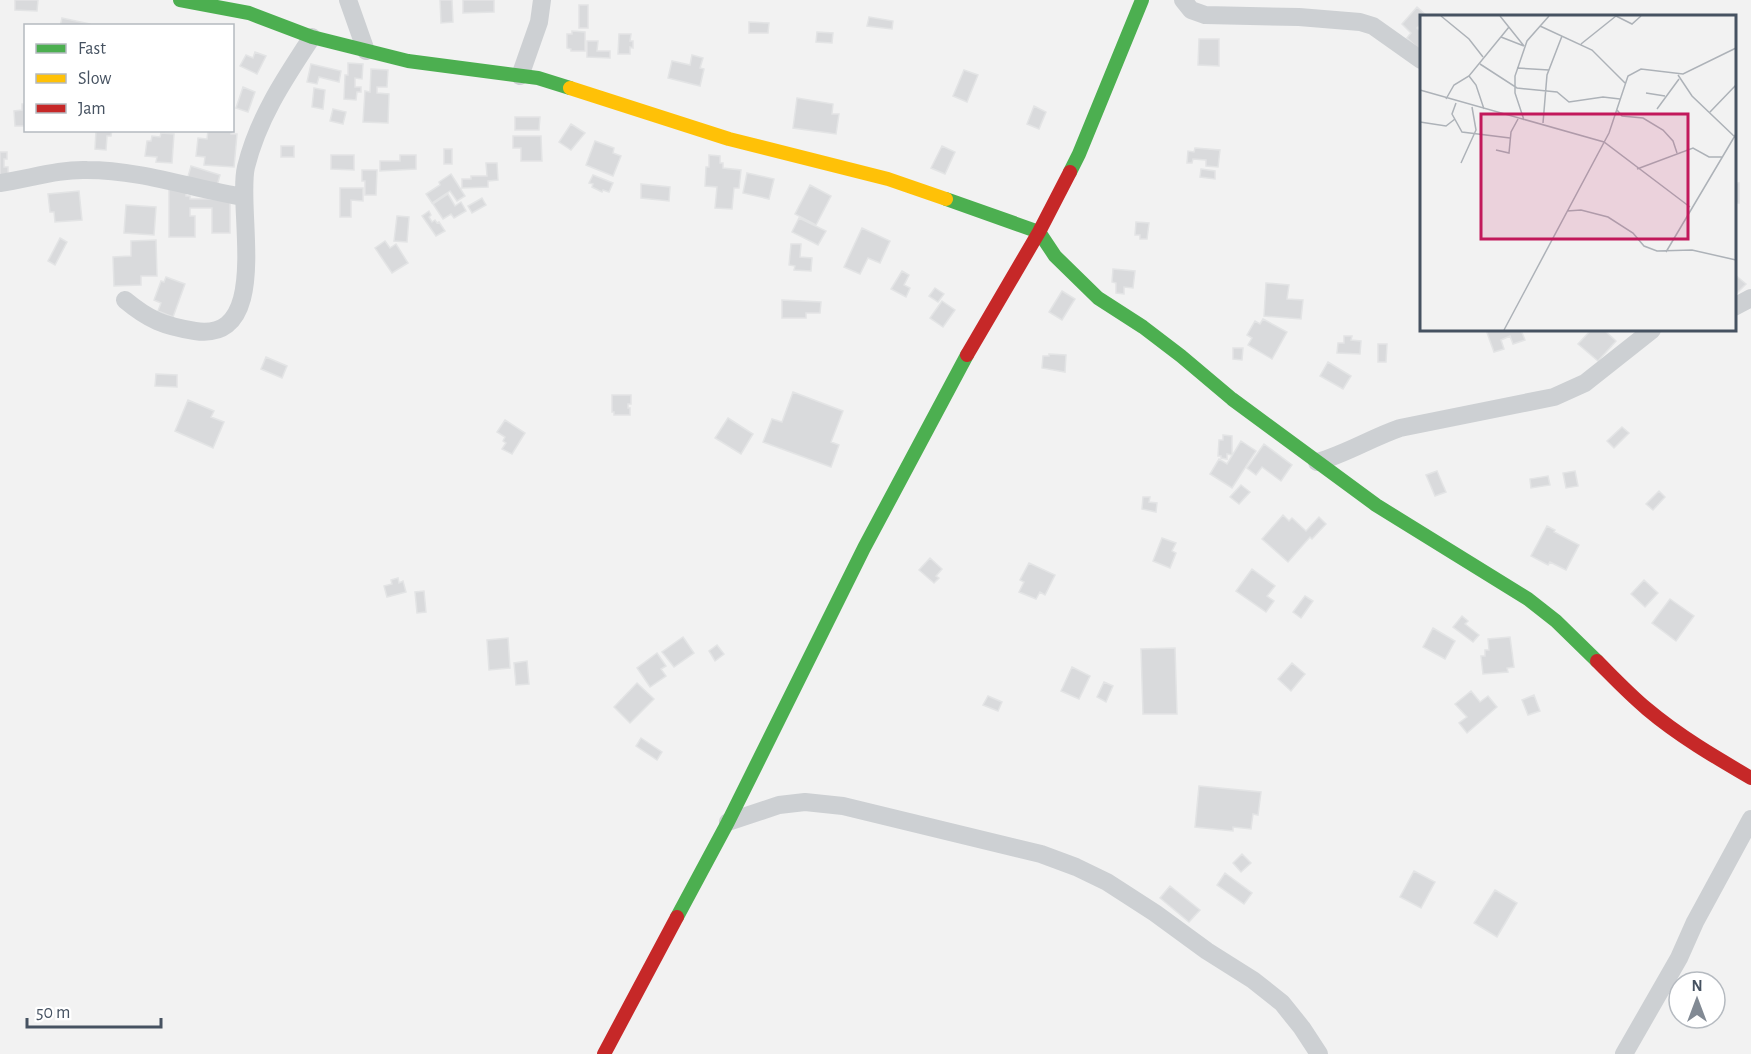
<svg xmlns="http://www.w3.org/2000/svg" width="1751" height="1054" font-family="'Alegreya Sans',sans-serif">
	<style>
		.building { fill: #d9dadc; stroke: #e3e4e5; stroke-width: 1.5 }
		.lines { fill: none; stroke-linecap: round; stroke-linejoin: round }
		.street { stroke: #cdd0d3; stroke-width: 18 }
		.fast { stroke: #4caf50; stroke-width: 14 }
		.slow { stroke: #ffc107; stroke-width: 14 }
		.jam { stroke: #c62828; stroke-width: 14 }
		.inset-road { fill: none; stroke: #adb2b8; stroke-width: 1.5 }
		.view { fill: #c2185b; fill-opacity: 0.15; stroke: #c2185b; stroke-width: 3 }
		.inset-edge { fill: none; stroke: #465261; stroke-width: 3 }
	</style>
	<rect width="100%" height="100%" fill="#f2f2f2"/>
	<path class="building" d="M15,0H38L37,11L15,10Z
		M440,0H452L453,22L441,23Z
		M463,0H494V12L463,13Z
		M579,5H588V28H579Z
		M1417,7L1427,16H1421V24L1417,28L1421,32V51L1407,38L1411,33L1402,24Z
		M869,17L893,21L892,29L867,26Z
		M62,18L90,24L89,26H60Z
		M749,22L769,23L768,33H749Z
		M572,31L585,32V51H571V49L567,48V34H572Z
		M817,32L833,33L832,43L816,42Z
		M619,34H631L630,41H633V48L630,47V54H618Z
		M1199,39H1219V66L1198,65Z
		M587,41H598L597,51H610V58L587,57Z
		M255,52L266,56L257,74L240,66L246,55L253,58Z
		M692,55L703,58L700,68L704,69L700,86L668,78L672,61L690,65Z
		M348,63L363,64L362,79L355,78V87H361V92H357L356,100L344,99L345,75H348Z
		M311,64L341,71L339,82L319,77L317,84L307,82Z
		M371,69L388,70L387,87H377V93L389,94L388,123L363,122L365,91L370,92Z
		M964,70L978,75L967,102L953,96Z
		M243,87L255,92L248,112L236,108Z
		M314,88L325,90L323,109L312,107Z
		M797,98L833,104L832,114H839L836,134L793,128Z
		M22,104H26V126H15L14,111L22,110Z
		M1034,106L1046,112L1039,129L1027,124Z
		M333,109L346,112L343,124L330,121Z
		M515,117H540L539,130H515Z
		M571,124L585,133L571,150L559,142Z
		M96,130H112L111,136H107L106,150L95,149Z
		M208,130H231V134H237L234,167L204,165L205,157L196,156L198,138L207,139Z
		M161,133L174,134L172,163L156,162L157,157L145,156L147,141H151L152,136L160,137Z
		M513,136H541L542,161H521V148H513Z
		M595,141L614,148L613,153L621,156L613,176L586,165Z
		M281,146H294V157H281Z
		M942,146L955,152L945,174L931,168Z
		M1195,148L1220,150L1218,167L1206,166V160L1193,159L1192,163H1187L1188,151L1194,152Z
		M444,149H452V164H444Z
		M0,152H7V159H4V167H8V176H0Z
		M331,155H354V170L331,169Z
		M400,155H416V169L380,171V161H400Z
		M709,155L720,156V163H723V168L741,170L739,188H734L732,209L715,208L717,187L705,186L706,167H709Z
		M486,163H497L498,180L488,181V187L462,188V179H471V176H487Z
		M191,166L220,175L216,189L187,180Z
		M1201,169L1215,171V179L1200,177Z
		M362,170H377L376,195H365V181H362Z
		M747,173L774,179L769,199L743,193Z
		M451,174L465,196L457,201L450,191L432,203L426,194L440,185L439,182Z
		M593,175L613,183L609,192L603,190L602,192L592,187L593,184L589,183Z
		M1734,183H1739V203H1734Z
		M641,184L670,187L669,201L641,198Z
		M810,185L831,196L816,225L795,214Z
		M169,187H186V196H190V199H230V233H212V208H190V216H195V237H169Z
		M340,188H363V201L351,200V217H340Z
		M79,191L82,220L55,222L54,212H50L48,194Z
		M448,194L455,206L461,202L466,211L454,218L451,214L443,219L433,204Z
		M482,198L486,205L472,213L468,206Z
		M126,205L156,207L154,235L124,233Z
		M429,211L431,215L429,217L432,222L435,220L437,223L439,222L445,231L436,236L422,216Z
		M397,216L409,217L407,242L394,241Z
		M799,218L826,231L818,245L792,232Z
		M1136,222L1149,223L1147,239H1140V235H1135Z
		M862,228L890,241L880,263L868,258L860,274L844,267Z
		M60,238L67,242L55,265L48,261Z
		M156,240L157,276H141V285L114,286L113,257L131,256V241Z
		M385,241L390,248L396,244L408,263L392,273L375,248Z
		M791,244H801L800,257L812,258L811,271L794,270L795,266L789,265Z
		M1113,269L1135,271L1133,288L1124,287V294L1116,293V283L1112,282Z
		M902,271L909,275L904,285L910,288L906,297L891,289Z
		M1734,274L1746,284L1734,296Z
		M166,277L185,284L173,317L158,311L161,303L154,300L161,281L164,282Z
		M1266,283L1289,285L1287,299L1303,300L1301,319L1264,316Z
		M935,288L944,294L938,302L929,296Z
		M1062,291L1075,299L1062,320L1049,312Z
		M782,300L821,302L820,313H806V318H782Z
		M942,301L955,310L943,327L930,318Z
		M1263,319L1287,332L1272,359L1248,345L1252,338L1247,335L1255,321L1260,324Z
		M1486,330H1521L1525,340L1513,344L1510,336L1501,340L1504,349L1494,352Z
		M1591,330H1604L1616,341L1598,361L1578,344Z
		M1344,336H1352L1351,340L1361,341L1360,354L1337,353L1338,343H1344Z
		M1378,344H1387L1386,362H1378Z
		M1233,348H1243L1242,360L1233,359Z
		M1049,354L1066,355L1065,372L1042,368L1043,356H1049Z
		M266,357L287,366L282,378L261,369Z
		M1328,362L1351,376L1343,389L1320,376Z
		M156,374L177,375V387L155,386Z
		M793,392L843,411L831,442L839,445L831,467L763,442L772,419L782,422Z
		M612,395H631V404H628V408H630V415H614V412H612Z
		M188,400L214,411L211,417L224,422L213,448L175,431Z
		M728,418L753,434L741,454L715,438Z
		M505,420L525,433L512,454L502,449L506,443L503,441L505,437L497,432Z
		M1622,427L1629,433L1614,448L1607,441Z
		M1223,435L1232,436V455L1227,454V459L1221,458V456H1218L1219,440H1223Z
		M1241,441L1256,451L1232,488L1210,474L1219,459L1227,464Z
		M1264,444L1292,465L1281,481L1262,467L1256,475L1247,468Z
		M1437,471L1446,492L1435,496L1426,475Z
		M1575,471L1578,486L1566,488L1563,473Z
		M1548,476L1550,485L1531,488L1530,479Z
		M1241,485L1250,492L1239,504L1230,497Z
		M1659,491L1665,497L1653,510L1646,504Z
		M1143,497H1150L1149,502L1157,503L1156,512L1142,509Z
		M1283,515L1289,521L1292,518L1306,531L1319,517L1326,524L1312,539L1310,537L1288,562L1262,539Z
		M1547,526L1555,530L1554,532L1579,545L1566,570L1550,562L1548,565L1531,556Z
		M1162,538L1176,543L1172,551L1176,553L1170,568L1153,561Z
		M930,558L942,569L936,576L939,578L934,583L919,570Z
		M1029,563L1055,575L1045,595L1040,592L1036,599L1019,592L1024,582L1020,580Z
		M1252,569L1275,586L1267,596L1274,601L1266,612L1236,591Z
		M398,578L399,583L403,581L406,592L387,597L384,586L392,584L391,580Z
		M1644,580L1658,593L1645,607L1631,594Z
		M424,591L426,612L417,613L415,592Z
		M1305,596L1313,601L1301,618L1293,612Z
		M1670,599L1694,616L1676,641L1652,623Z
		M1462,616L1468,621L1465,624L1479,635L1473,642L1453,627Z
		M1433,628L1455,641L1445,659L1423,647Z
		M683,637L694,653L674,667L662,652Z
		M1510,637L1514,667L1507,668L1508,672L1483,674L1481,656H1485V650H1489L1488,639Z
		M508,638L510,668L489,670L487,640Z
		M717,645L724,654L715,661L709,651Z
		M1175,648L1177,714H1143L1141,649Z
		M657,653L666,666L661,669L666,676L650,687L637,668Z
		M527,661L529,684L516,685L514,663Z
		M1292,663L1305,674L1291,691L1278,679Z
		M1072,667L1090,676L1079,699L1061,691Z
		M1104,682L1113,686L1106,702L1097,697Z
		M637,683L654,699L630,723L614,707Z
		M1471,691L1480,702L1488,696L1497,707L1467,733L1459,723L1467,717L1455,704Z
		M1534,695L1540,711L1528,715L1522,700Z
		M988,696L1002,702L998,711L983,705Z
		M641,738L662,752L657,760L636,746Z
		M1199,786L1261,792L1258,815L1253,814L1251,829L1233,827V831L1195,827Z
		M1242,854L1251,863L1241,872L1233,863Z
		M1414,871L1435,882L1421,908L1400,897Z
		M1225,873L1252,893L1244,904L1217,885Z
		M1170,886L1200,910L1189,922L1160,898Z
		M1495,890L1517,903L1497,937L1474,923Z"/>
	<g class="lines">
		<path class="street" d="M348,0L366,51
			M1183,0L1191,10L1205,15L1299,17L1360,22L1373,26L1421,60
			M520,76L539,22L542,0
			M0,183C29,179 58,169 87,170C140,170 191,188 243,197
			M125,300C149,320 164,326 195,331C273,343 236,209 246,167C258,118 285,78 312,37
			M1734,307L1751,298
			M1317,462C1346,454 1371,438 1400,428L1554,397L1585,383L1652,330
			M728,822L779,805L805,802L843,806L1041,854L1076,867L1107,882L1155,913L1207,951L1253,980L1282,1003L1302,1028L1319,1054
			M1624,1054L1679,958L1695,922L1751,819"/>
		<path class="fast" d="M180,0L249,13L312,37L408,61L538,78L570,88
			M1070,172L1079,154L1142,0
			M946,199L1039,232L1055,256L1098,298L1143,327L1181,356L1232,399L1376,505L1528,599L1556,621L1597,661
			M677,917L728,822L864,548L967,355"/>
		<path class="slow" d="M570,88L729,139L888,179L946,199"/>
		<path class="jam" d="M967,355L1039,232L1070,172
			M1597,661C1613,677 1629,694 1647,709C1679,736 1715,757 1751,778
			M604,1054L677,917"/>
	</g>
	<g transform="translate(1420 15)">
		<rect width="316" height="316" fill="#f2f2f2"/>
		<path class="inset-road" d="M21,1L49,24L63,42M80,1L104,31M196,1L212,9L221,1M120,11L172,35L205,68M81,22L104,31M161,29L196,1M60,49L97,73L137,77L149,87L183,82L200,84M97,53L129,55M258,60L272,81L316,123M49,61L56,70L64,94M0,75L184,127L270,192M226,78L245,81M26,84L34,70L49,61L89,12M36,88L32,99L42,117L90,123M237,94L259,64M197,95L202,101L223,103L243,115L253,126L257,138M290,97L316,70M104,105L95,78V61L107,26L129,1M0,107L26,111L35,104M123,108L127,60L142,21M76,135L89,138L91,117L98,104M41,148L56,115L52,92M217,154L273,133L289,142H303M147,196L161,195L188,202L213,218L224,231L237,236L272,235L316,245M246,237L316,119M84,315L189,118L208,61L221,54L263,59L316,33"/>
		<path class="view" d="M61,99H268V224H61Z"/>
		<rect width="316" height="316" class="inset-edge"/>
	</g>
	<rect x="24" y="24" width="210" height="108" fill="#ffffff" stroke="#b5bac0" stroke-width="1.5"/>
	<rect x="36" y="44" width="30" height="9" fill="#4caf50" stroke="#b5bac0" stroke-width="1.5"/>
	<text x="78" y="54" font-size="18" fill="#465261">Fast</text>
	<rect x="36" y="74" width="30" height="9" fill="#ffc107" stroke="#b5bac0" stroke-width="1.5"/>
	<text x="78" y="84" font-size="18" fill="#465261">Slow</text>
	<rect x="36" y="104" width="30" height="9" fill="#c62828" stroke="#b5bac0" stroke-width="1.5"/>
	<text x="78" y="114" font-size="18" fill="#465261">Jam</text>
	<g transform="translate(1697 1000)"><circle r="28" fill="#ffffff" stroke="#b5bac0" stroke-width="1.5"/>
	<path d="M0-4.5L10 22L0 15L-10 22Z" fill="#828a94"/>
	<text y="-9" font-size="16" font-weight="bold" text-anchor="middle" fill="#465261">N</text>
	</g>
	<path d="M27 1018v9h134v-9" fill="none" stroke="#465261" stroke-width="3"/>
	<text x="36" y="1018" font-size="18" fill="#465261" stroke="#ffffff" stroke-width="4.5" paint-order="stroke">50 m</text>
</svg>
